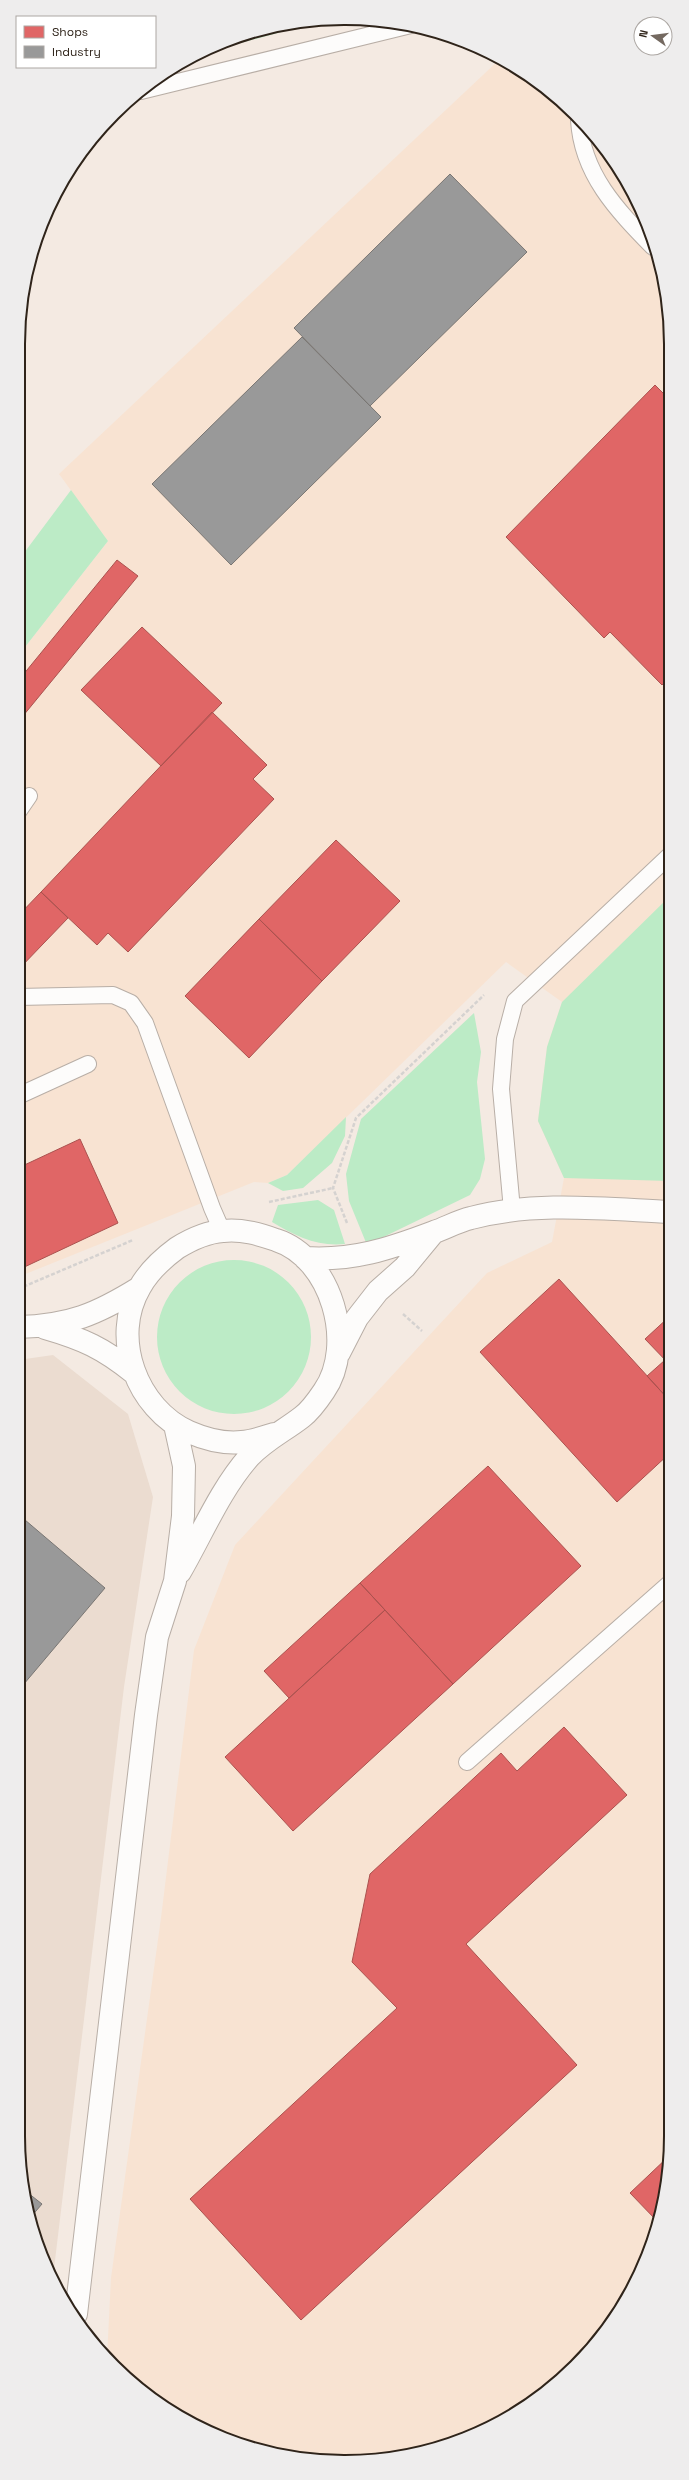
<svg xmlns="http://www.w3.org/2000/svg" width="689" height="2480" font-family="'Space Grotesk',sans-serif">
	<style>
		.built { fill: #f8e3d2 }
		.industrial { fill: #ebdcd0 }
		.green { fill: #bcebc6 }
		.shops { fill: #e06666; stroke: #ab524f }
		.industry { fill: #999; stroke: #797673 }
		.lines { fill: none; stroke-linecap: round; stroke-linejoin: round }
		.lane-casing { stroke: #b8aea6; stroke-width: 18 }
		.secondary-casing { stroke: #b8aea6; stroke-width: 24 }
		.path { stroke: #d5d2d0; stroke-width: 2.5; stroke-dasharray: 4 2; stroke-linecap: butt }
		.lane { stroke: #fdfcfb; stroke-width: 16 }
		.secondary { stroke: #fdfcfb; stroke-width: 22 }
		.rim { fill: none; stroke: #2f241a; stroke-width: 2 }
	</style>
	<rect width="100%" height="100%" fill="#f4eae2"/>
	<path class="built" d="M500,59L508,62L590,129L646,219L668,302L671,2136L665,2199L627,2299L590,2351L543,2395L489,2428L429,2451L323,2461L260,2451L200,2428L146,2395L107,2358L111,2278L161,1918L194,1650L235,1545L487,1273L552,1242L564,1178L538,1121L547,1047L562,1002L506,962L287,1175L268,1183L254,1182L18,1277V656L108,541L59,474Z"/>
	<path class="industrial" d="M53,1355L128,1414L153,1497L124,1687L53,2277L43,2260L24,2199L18,2135V1360Z"/>
	<path class="green" d="M325,20L197,55C237,33 280,24 325,20Z
		M71,490L108,541L18,656V561Z
		M669,897L670,1181L564,1178L538,1121L547,1047L562,1002Z
		M474,1013L481,1052L477,1082L485,1159L480,1179L470,1195L367,1245L349,1201L346,1174L361,1119Z
		M346,1117L345,1136L332,1163L303,1188L283,1191L268,1183L287,1175Z
		M318,1200L334,1210L345,1244C318,1247 295,1236 272,1222L278,1205Z
		M157 1337a77 77 0 1 1 154 0a77 77 0 1 1-154 0Z"/>
	<path class="shops" d="M655,385L668,398L669,678L662,685L610,632L604,638L506,537Z
		M117,560L138,576L18,722V681Z
		M142,627L222,703L161,766L81,690Z
		M212,712L267,765L253,779L274,799L128,952L108,933L97,945L41,892Z
		M336,840L400,901L322,981L259,919Z
		M41,892L68,918L18,970V916Z
		M259,919L322,981L249,1058L185,996Z
		M80,1139L118,1223L18,1270V1168Z
		M559,1279L670,1401V1453L617,1502L480,1352Z
		M670,1316V1365L645,1339Z
		M665,1360L670,1365V1401L647,1376Z
		M488,1466L581,1566L453,1684L360,1583Z
		M360,1583L385,1610L289,1698L264,1671Z
		M385,1610L453,1684L293,1831L225,1757Z
		M564,1727L627,1795L466,1944L577,2065L301,2320L190,2199L397,2008L352,1962L370,1874L501,1753L517,1771Z
		M669,2156L665,2199L657,2221L630,2193Z"/>
	<path class="industry" d="M450,174L527,252L370,406L294,328Z
		M302,337L381,417L231,565L152,484Z
		M18,1514L105,1588L18,1691Z
		M23,2189L42,2204L30,2218L24,2199Z"/>
	<g class="lines">
		<g class="lane-casing">
			<path id="lane" d="M141,91L411,25
				M579,120C582,174 617,210 653,247
				M18,812L29,796
				M18,997L113,995L131,1003L145,1023L212,1208L222,1231
				M18,1096L88,1064
				M512,1210L501,1089L505,1039L515,1001L669,856
				M467,1762L670,1583"/>
		</g>
		<g class="secondary-casing">
			<path id="secondary" d="M305,1258C353,1261 389,1249 434,1232C446,1228 458,1221 471,1218C535,1201 604,1209 670,1212
				M18,1327C69,1326 97,1314 139,1288
				M45,1328C83,1339 103,1348 134,1373
				M339,1353L357,1318L378,1291L405,1267L433,1233
				M180,1572C202,1534 220,1490 249,1457C265,1440 284,1431 302,1417C310,1411 318,1400 324,1391C356,1345 332,1258 276,1240C259,1234 242,1229 223,1231C207,1232 190,1240 177,1248C162,1259 149,1271 140,1287C110,1338 137,1409 189,1432C205,1439 224,1444 242,1442C253,1441 264,1437 274,1434
				M76,2314L146,1715L157,1637L175,1581L183,1516L184,1466L175,1425"/>
		</g>
		<path class="path" d="M269,1202L333,1188
			M347,1223L333,1188L356,1118L484,995
			M18,1289L133,1240
			M403,1314L422,1331"/>
		<use href="#lane" class="lane"/>
		<use href="#secondary" class="secondary"/>
	</g>
	<path d="M0 0H689V2480H0ZM344 25H345A319 319 0 0 1 664 344V2136A319 319 0 0 1 345 2455H344A319 319 0 0 1 25 2136V344A319 319 0 0 1 344 25Z" fill="#eeeded" fill-rule="evenodd"/>
	<path class="rim" d="M344 25H345A319 319 0 0 1 664 344V2136A319 319 0 0 1 345 2455H344A319 319 0 0 1 25 2136V344A319 319 0 0 1 344 25Z"/>
	<rect x="16" y="16" width="140" height="52" fill="#ffffff" stroke="#aca7a3"/>
	<rect x="24" y="26" width="20" height="12" fill="#e06666" stroke="#aca7a3"/>
	<text x="52" y="36" font-size="12" fill="#2f241a">Shops</text>
	<rect x="24" y="46" width="20" height="12" fill="#999999" stroke="#aca7a3"/>
	<text x="52" y="56" font-size="12" fill="#2f241a">Industry</text>
	<g transform="translate(653 36) rotate(284)"><circle r="19" fill="#ffffff" stroke="#aca7a3"/>
	<path d="M0-3L7 15L0 10L-7 15Z" fill="#746960"/>
	<text y="-6" font-size="11" font-weight="bold" text-anchor="middle" fill="#2f241a">N</text>
	</g>
</svg>
